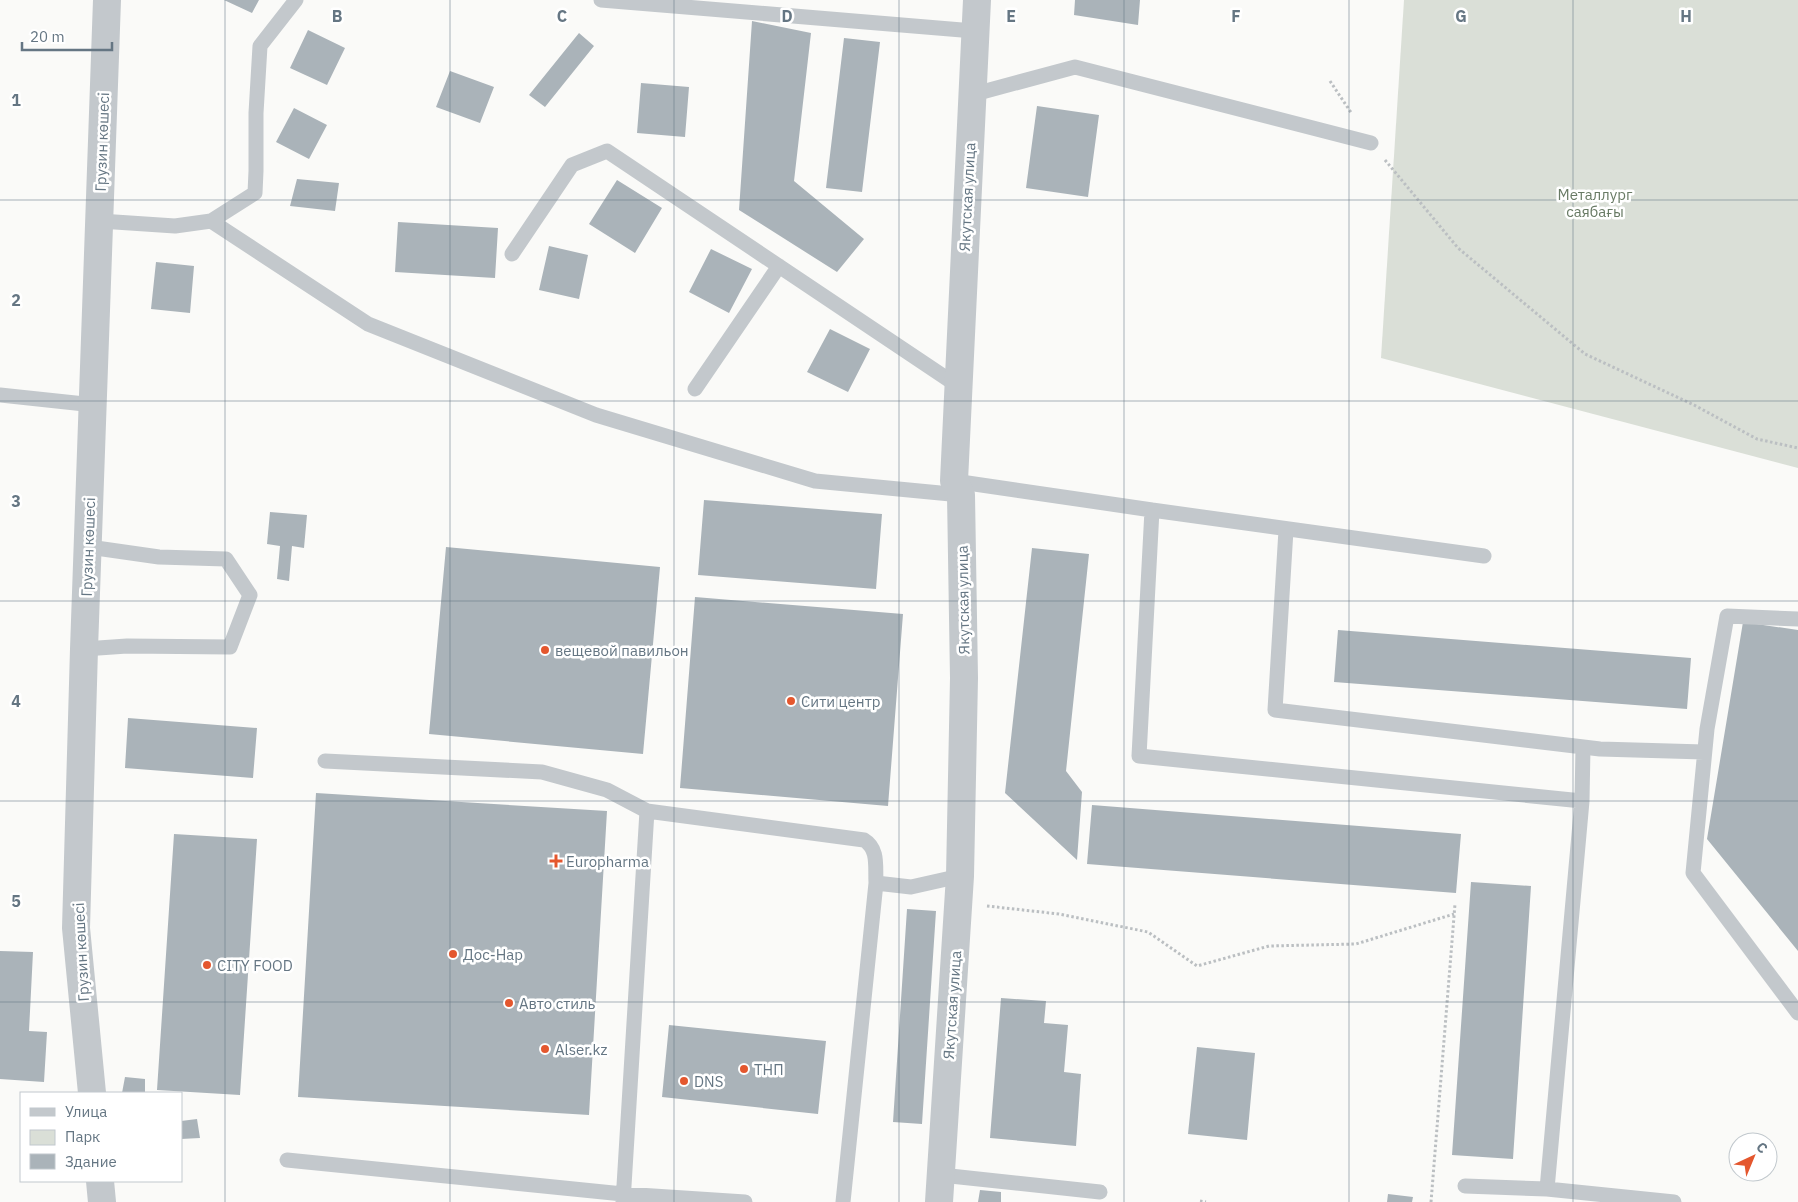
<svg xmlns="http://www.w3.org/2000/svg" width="1798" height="1202" font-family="'IBM Plex Sans',sans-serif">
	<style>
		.green { fill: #dadfd7 }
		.building { fill: #aab3b9 }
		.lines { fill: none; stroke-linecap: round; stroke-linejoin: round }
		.path { stroke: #bbbfc2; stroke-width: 3; stroke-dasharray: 2.5 2.5; stroke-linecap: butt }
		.service { stroke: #c3c8cc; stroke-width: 15 }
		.minor { stroke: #c3c8cc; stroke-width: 28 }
		.tertiary { stroke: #c3c8cc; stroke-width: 28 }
		.grid { fill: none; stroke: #657683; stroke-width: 1; stroke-opacity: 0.55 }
		.poi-dot { fill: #e4572e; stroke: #fff; stroke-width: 2 }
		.labels { text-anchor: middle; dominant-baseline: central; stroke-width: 5; stroke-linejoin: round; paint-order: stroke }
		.street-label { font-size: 15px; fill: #657683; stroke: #fff }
		.park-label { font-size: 15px; fill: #687a64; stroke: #fff }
		.poi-label { font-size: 15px; fill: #657683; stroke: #fff; text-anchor: start }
		.grid-label { font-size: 16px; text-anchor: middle; font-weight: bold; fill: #657683; stroke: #fff; stroke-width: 5; stroke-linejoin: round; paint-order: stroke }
	</style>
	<rect width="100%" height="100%" fill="#fafaf8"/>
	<path class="green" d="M1404,0H1798V468L1381,358Z"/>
	<path class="building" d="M224,0H259L252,13Z
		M1075,0H1140L1138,25L1074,15Z
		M752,21L811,33L794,181L864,239L837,272L739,210Z
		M308,30L345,48L327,85L290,68Z
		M579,33L594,46L545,107L529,95Z
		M844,38L880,42L862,192L826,188Z
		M450,71L494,87L480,123L436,107Z
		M641,83L689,87L685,137L637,133Z
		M1037,106L1099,115L1088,197L1026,188Z
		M294,108L327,125L309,159L276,142Z
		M297,179L339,183L335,211L290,206Z
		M617,180L662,208L635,253L589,224Z
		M398,222L498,228L495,278L395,272Z
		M549,246L588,255L579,299L539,290Z
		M711,249L752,269L729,313L689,292Z
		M156,262L194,266L190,313L151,309Z
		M830,329L870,349L848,392L807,372Z
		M704,500L882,514L876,589L698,575Z
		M270,512L307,515L304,548L292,546L289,581L277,579L280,546L267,544Z
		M446,547L660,567L643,754L429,734Z
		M1032,548L1089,554L1066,771L1082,792L1077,860L1005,793Z
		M695,597L903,614L888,806L680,788Z
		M1743,622L1798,630V951L1707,839Z
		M1338,630L1691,658L1687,709L1334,682Z
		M128,718L257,728L253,778L125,768Z
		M316,793L607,811L589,1115L298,1097Z
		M1092,805L1461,834L1456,893L1087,864Z
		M174,834L257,839L240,1095L157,1090Z
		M1471,882L1531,886L1513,1159L1452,1155Z
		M907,909L936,911L922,1124L893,1122Z
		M0,951L33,952L29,1031L47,1032L44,1082L0,1079Z
		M1001,998L1046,1001L1044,1023L1068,1025L1064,1072L1081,1074L1076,1146L990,1138Z
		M669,1025L826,1041L818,1114L662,1097Z
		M1197,1047L1255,1053L1247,1140L1188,1134Z
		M125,1077L145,1079V1093H122Z
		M197,1119L200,1138L181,1139V1121Z
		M980,1190L1001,1192V1202H978Z
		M1388,1194L1413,1197L1412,1202H1387Z"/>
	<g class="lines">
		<path class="path" d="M1330,81L1352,114
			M1385,160L1458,248L1585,354L1694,405L1757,439L1798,448
			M987,906L1059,914L1148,932L1197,966L1269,946L1356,944L1454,914
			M1200,1201L1206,1202
			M1431,1202L1455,904"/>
		<path class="service" d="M601,0L974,31
			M971,95L1075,67L1371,143
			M100,221L175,226L211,221L255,193L256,171V113L260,46L296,0
			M211,221L368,324L596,415L815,481L961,495
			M512,254L572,165L607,151L958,386
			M695,389L779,266
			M0,395L94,405
			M954,481L1152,510L1139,756L1582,801L1547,1189L1674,1202
			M1152,510L1484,556
			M1286,530L1275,710L1600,749L1704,752
			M1798,619L1727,616L1707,729L1693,873L1798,1013
			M84,649L127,646L230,647L250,595L226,559L159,557L89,547
			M325,761L542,772L607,790L647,811L623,1202
			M1582,801L1583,747
			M647,811L864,840C879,849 875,867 876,883L843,1202
			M876,883L911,887L960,876
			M287,1160L623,1194L745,1202
			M941,1175L1100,1192
			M1465,1186L1547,1189"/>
		<path class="minor" d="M939,1202L960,876L964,678L961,495L954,481L977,0"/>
		<path class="tertiary" d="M92,1093L76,928L84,649L107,0
			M100,1181L102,1202"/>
	</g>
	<path class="grid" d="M225,0V1202M450,0V1202M674,0V1202M899,0V1202M1124,0V1202M1349,0V1202M1573,0V1202M0,200H1798M0,401H1798M0,601H1798M0,801H1798M0,1002H1798"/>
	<g class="poi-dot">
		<circle cx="545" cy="650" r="5"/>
		<circle cx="791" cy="701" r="5"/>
		<path d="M553.5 853.5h5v5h5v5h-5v5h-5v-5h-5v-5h5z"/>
		<circle cx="453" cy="954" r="5"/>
		<circle cx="207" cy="965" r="5"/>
		<circle cx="509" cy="1003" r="5"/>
		<circle cx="545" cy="1049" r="5"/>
		<circle cx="744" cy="1069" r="5"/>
		<circle cx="684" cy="1081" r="5"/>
	</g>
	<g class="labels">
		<g class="street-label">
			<text transform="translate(102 142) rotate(-88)">Грузин көшесі</text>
			<text transform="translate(967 197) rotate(-87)">Якутская улица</text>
			<text transform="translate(88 547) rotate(-88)">Грузин көшесі</text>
			<text transform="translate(963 600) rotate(-91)">Якутская улица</text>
			<text transform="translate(81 952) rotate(-93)">Грузин көшесі</text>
			<text transform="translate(952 1005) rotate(-86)">Якутская улица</text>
		</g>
		<g class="park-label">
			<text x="1595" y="194">Металлург<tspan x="1595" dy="17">саябағы</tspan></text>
		</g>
		<g class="poi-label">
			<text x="555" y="650">вещевой павильон</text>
			<text x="801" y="701">Сити центр</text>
			<text x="566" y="861">Europharma</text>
			<text x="463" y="954">Дос-Нар</text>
			<text x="217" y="965">CITY FOOD</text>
			<text x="519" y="1003">Авто стиль</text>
			<text x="555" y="1049">Alser.kz</text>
			<text x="754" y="1069">ТНП</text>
			<text x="694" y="1081">DNS</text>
		</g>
	</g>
	<g class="grid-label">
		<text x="337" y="22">B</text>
		<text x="562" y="22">C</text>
		<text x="787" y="22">D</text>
		<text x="1011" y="22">E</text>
		<text x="1236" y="22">F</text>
		<text x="1461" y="22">G</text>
		<text x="1686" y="22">H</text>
		<text x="16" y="106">1</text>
		<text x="16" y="306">2</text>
		<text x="16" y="507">3</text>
		<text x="16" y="707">4</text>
		<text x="16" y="907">5</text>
	</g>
	<rect x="20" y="1092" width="162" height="90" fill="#ffffff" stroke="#c1c8cd"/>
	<rect x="30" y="1108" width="25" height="8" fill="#c3c8cc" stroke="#c1c8cd"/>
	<text x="65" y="1117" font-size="15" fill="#657683">Улица</text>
	<rect x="30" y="1130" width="25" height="15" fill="#dadfd7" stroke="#c1c8cd"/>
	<text x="65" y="1142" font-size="15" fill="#657683">Парк</text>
	<rect x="30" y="1154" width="25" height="15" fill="#aab3b9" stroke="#c1c8cd"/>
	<text x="65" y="1167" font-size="15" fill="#657683">Здание</text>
	<g transform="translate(1753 1157) rotate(44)"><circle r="24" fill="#ffffff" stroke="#c1c8cd"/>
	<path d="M0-4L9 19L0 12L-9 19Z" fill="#e4572e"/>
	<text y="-8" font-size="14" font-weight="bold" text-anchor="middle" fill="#657683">С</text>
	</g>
	<path d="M22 42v8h90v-8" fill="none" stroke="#657683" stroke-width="2.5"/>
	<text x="30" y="42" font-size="15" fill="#657683" stroke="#ffffff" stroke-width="4" paint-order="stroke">20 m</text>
</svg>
